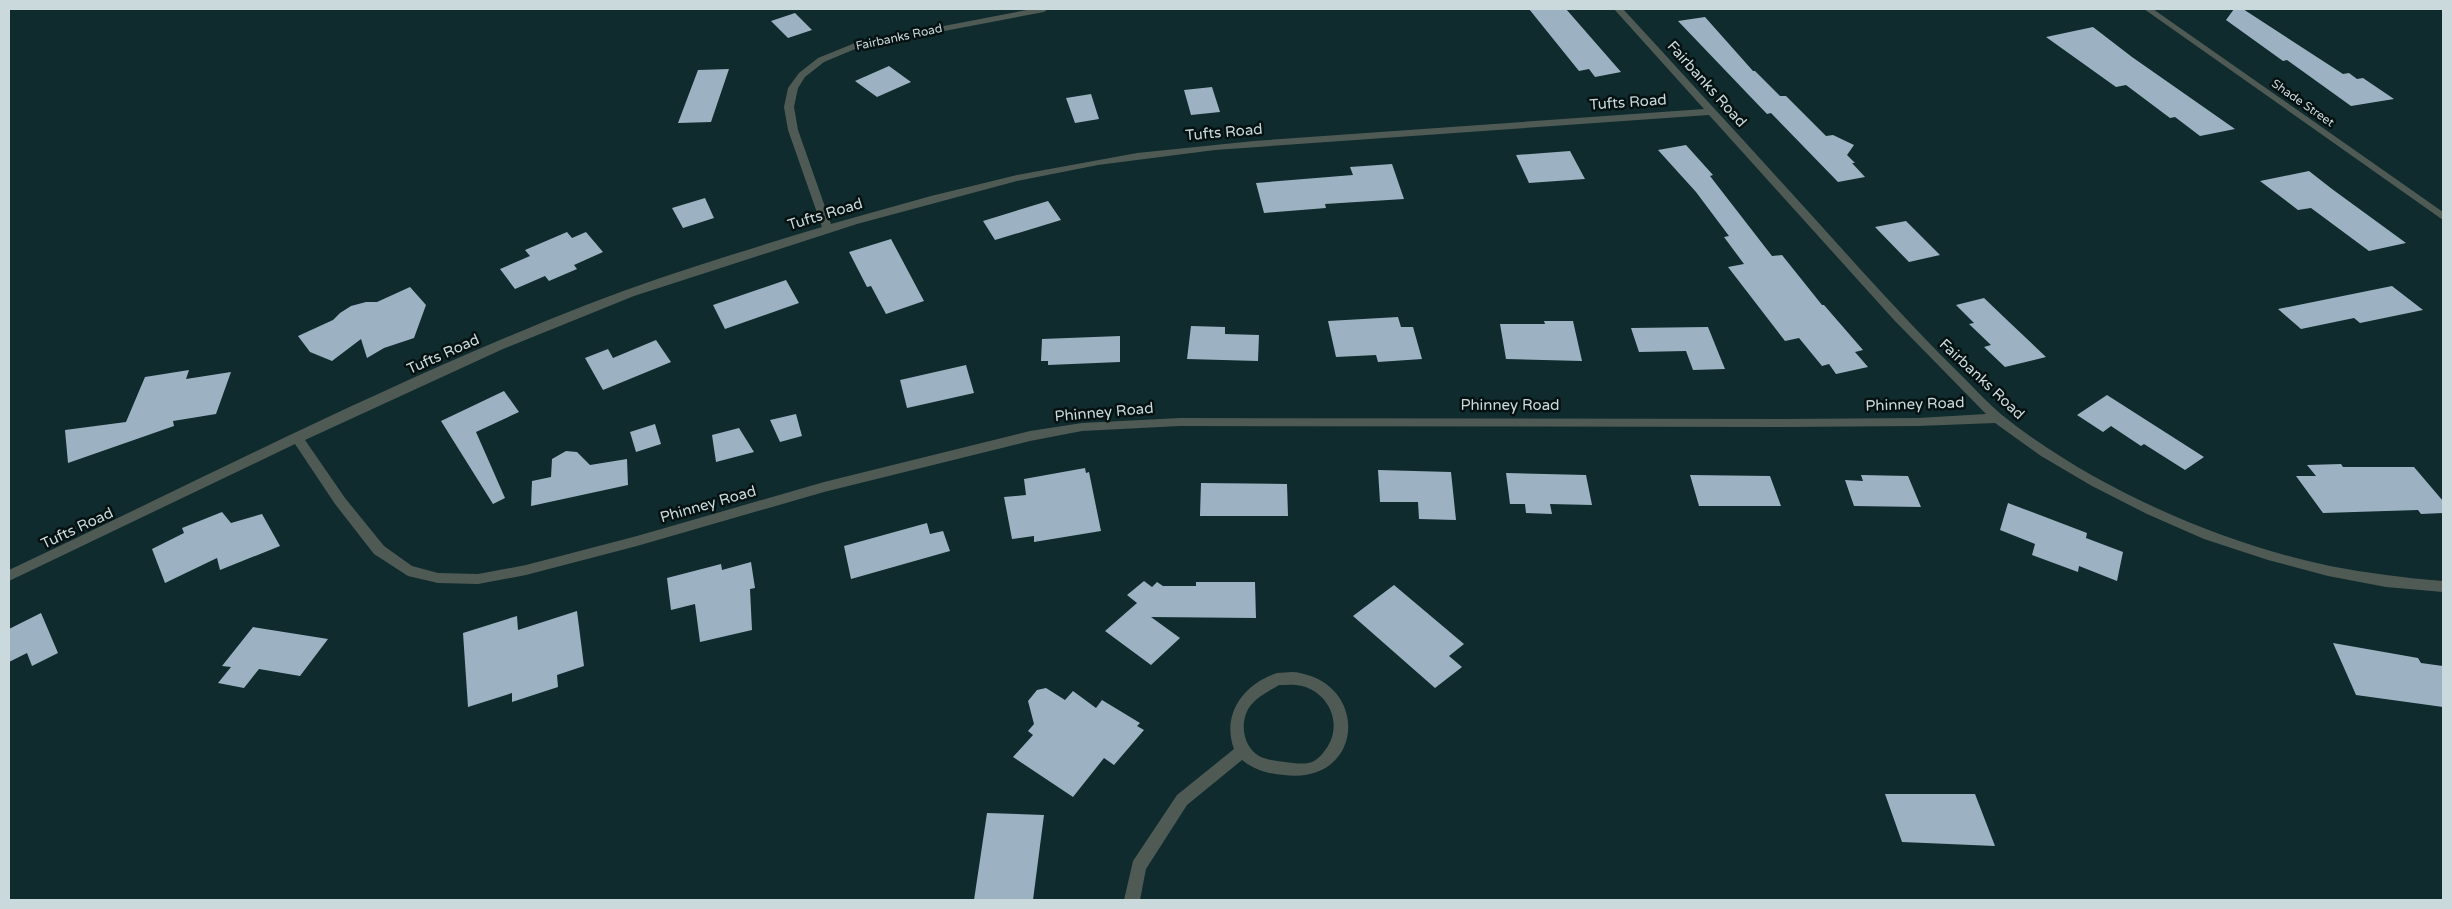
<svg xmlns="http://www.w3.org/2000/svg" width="2452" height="909" font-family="'Varela Round',sans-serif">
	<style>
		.building { fill: #9cb2c2 }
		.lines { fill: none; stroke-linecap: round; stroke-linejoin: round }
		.minor { fill: #4f5a55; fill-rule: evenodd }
		.labels { text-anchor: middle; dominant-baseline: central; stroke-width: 5; stroke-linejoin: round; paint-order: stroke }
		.far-street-label { font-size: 12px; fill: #cad9db; stroke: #061112 }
		.street-label { font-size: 15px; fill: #cad9db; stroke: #061112 }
	</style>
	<rect width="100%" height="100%" fill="#0f2b2d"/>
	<path class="building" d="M1529,9H1566L1621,72L1595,77L1589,69L1579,71Z
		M2234,9H2243L2343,74L2349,73L2357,79L2363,78L2394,99L2351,106L2287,60L2283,61L2226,20Z
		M795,13L812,30L788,38L771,21Z
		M1705,17L1753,71H1755L1780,96H1786L1826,136L1833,135L1854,145L1847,155L1855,163H1852L1865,177L1838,182L1771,113L1767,114L1678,21Z
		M2093,27L2132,57L2235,129L2200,136L2175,117L2170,118L2126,85L2116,87L2046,37Z
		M889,66L911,82L877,97L855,81Z
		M729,69L711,122L678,123L698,70Z
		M1212,87L1220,112L1191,115L1184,90Z
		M1091,94L1099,119L1075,123L1066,98Z
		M1686,145L1713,175L1710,176L1772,256L1782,255L1822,305H1824L1863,350L1855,352L1868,367L1836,374L1829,364L1822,366L1799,338L1785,341L1728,267L1744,264L1724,237L1729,236L1696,192L1658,150Z
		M1570,151L1585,179L1529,183L1516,155Z
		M1392,164L1404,199L1325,204L1326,208L1264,213L1256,183L1353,175L1350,167Z
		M2309,171L2332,189L2406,243L2369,251L2311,208L2298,210L2260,181Z
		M705,198L714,218L683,228L672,208Z
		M1048,201L1061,220L995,240L983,221Z
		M1906,221L1940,255L1909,262L1875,227Z
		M567,232L572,238L586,232L603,252L574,265L577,269L549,281L545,276L515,289L500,269L530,256L525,250Z
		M891,239L924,301L886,314L871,286L867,287L849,252Z
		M786,280L799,303L725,329L713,305Z
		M2392,286L2423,310L2360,323L2354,318L2301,329L2278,309Z
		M410,287L426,305L414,338L384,348L367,358L361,339L332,361L310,352L298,336L333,320L340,313L351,306L366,302H377Z
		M1984,298L2007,320L2046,357L2005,367L1984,347L1991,345L1969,324L1974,323L1956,305Z
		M1398,317L1401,327H1413L1422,359L1378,362L1376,355L1336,357L1328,321Z
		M1544,321H1573L1582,361L1506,359L1500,324H1545Z
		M1191,326L1225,327V334L1259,335L1258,361L1187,359Z
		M1708,327L1725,369L1693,370L1686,351L1639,352L1631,328Z
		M1120,336V362L1048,365V361H1041L1042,339Z
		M656,340L671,362L603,390L585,358L608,349L613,358Z
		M966,365L974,393L907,408L900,380Z
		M189,370L186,379L231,372L216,414L173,421L174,426L68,463L65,430L126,422L145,377Z
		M504,391L519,412L476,432L505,498L493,504L441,421Z
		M2107,395L2204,457L2185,470L2144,444L2141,446L2111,426L2103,432L2077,415Z
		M796,414L802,436L780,442L770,420Z
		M655,424L661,444L636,452L630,432Z
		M739,428L754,452L716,462L712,435Z
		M566,451L577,452L590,465L627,459L628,485L531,506L532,481L551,477L552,459Z
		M2341,464L2343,467H2414L2443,501V513L2421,514L2418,510L2323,513L2296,476H2316L2307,465Z
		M1085,468L1086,473L1089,472L1101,531L1034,542V536L1012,539L1004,497L1026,495L1024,479Z
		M1378,470L1451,472L1456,520L1419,519L1418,502H1380Z
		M1506,473L1586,475L1592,505L1550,504L1552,514L1526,513L1525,504H1510Z
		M1690,475L1770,476L1781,506H1699Z
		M1861,475L1908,476L1921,507L1854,506L1845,480L1863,481Z
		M1201,483L1287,484L1288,516H1200Z
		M2008,503L2087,533L2086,538L2123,552L2117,581L2079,566L2078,572L2032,555L2035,544L2000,530Z
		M222,512L231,523L262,514L280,546L220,570L217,558L165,583L152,549L184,533L182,528Z
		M927,523L930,534L943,531L950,551L851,579L844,546Z
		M751,562L755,588L750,589L752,630L700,642L695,604L671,610L667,578L721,564L722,570Z
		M1144,581L1152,587L1157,582L1163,586H1196V582H1255L1256,618L1151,617L1180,638L1151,665L1105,631L1137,603L1127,595Z
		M1394,585L1464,644L1449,656L1462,667L1435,688L1353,616Z
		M577,611L584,666L557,675L558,687L512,702V693L468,707L463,633L517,616L518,630Z
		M41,613L58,653L32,666L27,653L9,662V629Z
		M253,627L328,639L300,676L259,669L244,688L218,683L231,667L222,666Z
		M2333,643L2418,658L2421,663L2443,666V707L2356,695Z
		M1046,688L1065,700L1073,691L1096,708L1102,700L1140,723L1137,726L1144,730L1114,765L1104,758L1073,797L1013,757L1033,735L1028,731L1034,724L1028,701L1037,690Z
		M1885,794H1975L1995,846L1902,842Z
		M987,813L1044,815L1033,900H974Z"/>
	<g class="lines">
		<path class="minor" d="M1032,9H1048L1044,12L860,47L824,62L805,77L798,88L794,107L798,130L831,224L931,196L1017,175L1137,153L1254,141L1704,109L1614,9H1623C1702,95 1782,182 1861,270C1895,307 1929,344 1965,379C1977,391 1989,404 2002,415C2090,486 2219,543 2330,566C2367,573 2405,578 2443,581V592L2386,587L2328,576L2268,560L2204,539L2147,514L2092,486L2041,456L1995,423L1918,426L1784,427L1180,426L1082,431L1030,441L824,492L637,546L526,575L478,584L438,583L408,576L374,554L335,504L295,444L9,581V570C200,480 389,382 586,305C663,275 743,251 822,227L788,130L784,107L788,88L799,73L818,58L855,43ZM1709,115L1894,320L1986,414L1918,418L1784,419L1180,418L1082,423L1030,431L824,482L637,536L526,565L478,574L438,573L412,566L384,546L345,498L305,440L503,349L634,296L857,224L1017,181L1098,165L1215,150Z
			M2144,9H2153L2443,212V220Z
			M1277,673C1284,673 1293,671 1300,673C1371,687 1362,785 1284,775C1269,774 1254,770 1242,760L1187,805L1146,869L1140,900H1124L1133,861L1177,795L1234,749C1221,714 1244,684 1277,673ZM1279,685C1286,685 1294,684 1302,686C1329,693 1342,723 1328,746C1324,752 1319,759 1312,762C1304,765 1293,763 1285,762C1276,761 1267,760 1259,756C1242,746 1239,720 1251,705C1259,696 1269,691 1279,685Z"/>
	</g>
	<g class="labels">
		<g class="far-street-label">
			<text transform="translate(899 37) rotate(-12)">Fairbanks Road</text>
			<text transform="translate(2303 103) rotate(35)">Shade Street</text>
		</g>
		<g class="street-label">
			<text transform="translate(1707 84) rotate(48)">Fairbanks Road</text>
			<text transform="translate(1628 102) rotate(-4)">Tufts Road</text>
			<text transform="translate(1224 132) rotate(-5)">Tufts Road</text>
			<text transform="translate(825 214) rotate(-17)">Tufts Road</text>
			<text transform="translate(443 354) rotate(-24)">Tufts Road</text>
			<text transform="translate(1982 379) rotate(43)">Fairbanks Road</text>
			<text transform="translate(1915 404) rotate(-2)">Phinney Road</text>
			<text x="1510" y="405">Phinney Road</text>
			<text transform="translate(1104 412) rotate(-5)">Phinney Road</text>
			<text transform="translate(708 504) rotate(-16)">Phinney Road</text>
			<text transform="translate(77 528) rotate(-25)">Tufts Road</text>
		</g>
	</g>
	<rect width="2452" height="909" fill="none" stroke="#cad9db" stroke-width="20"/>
</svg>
